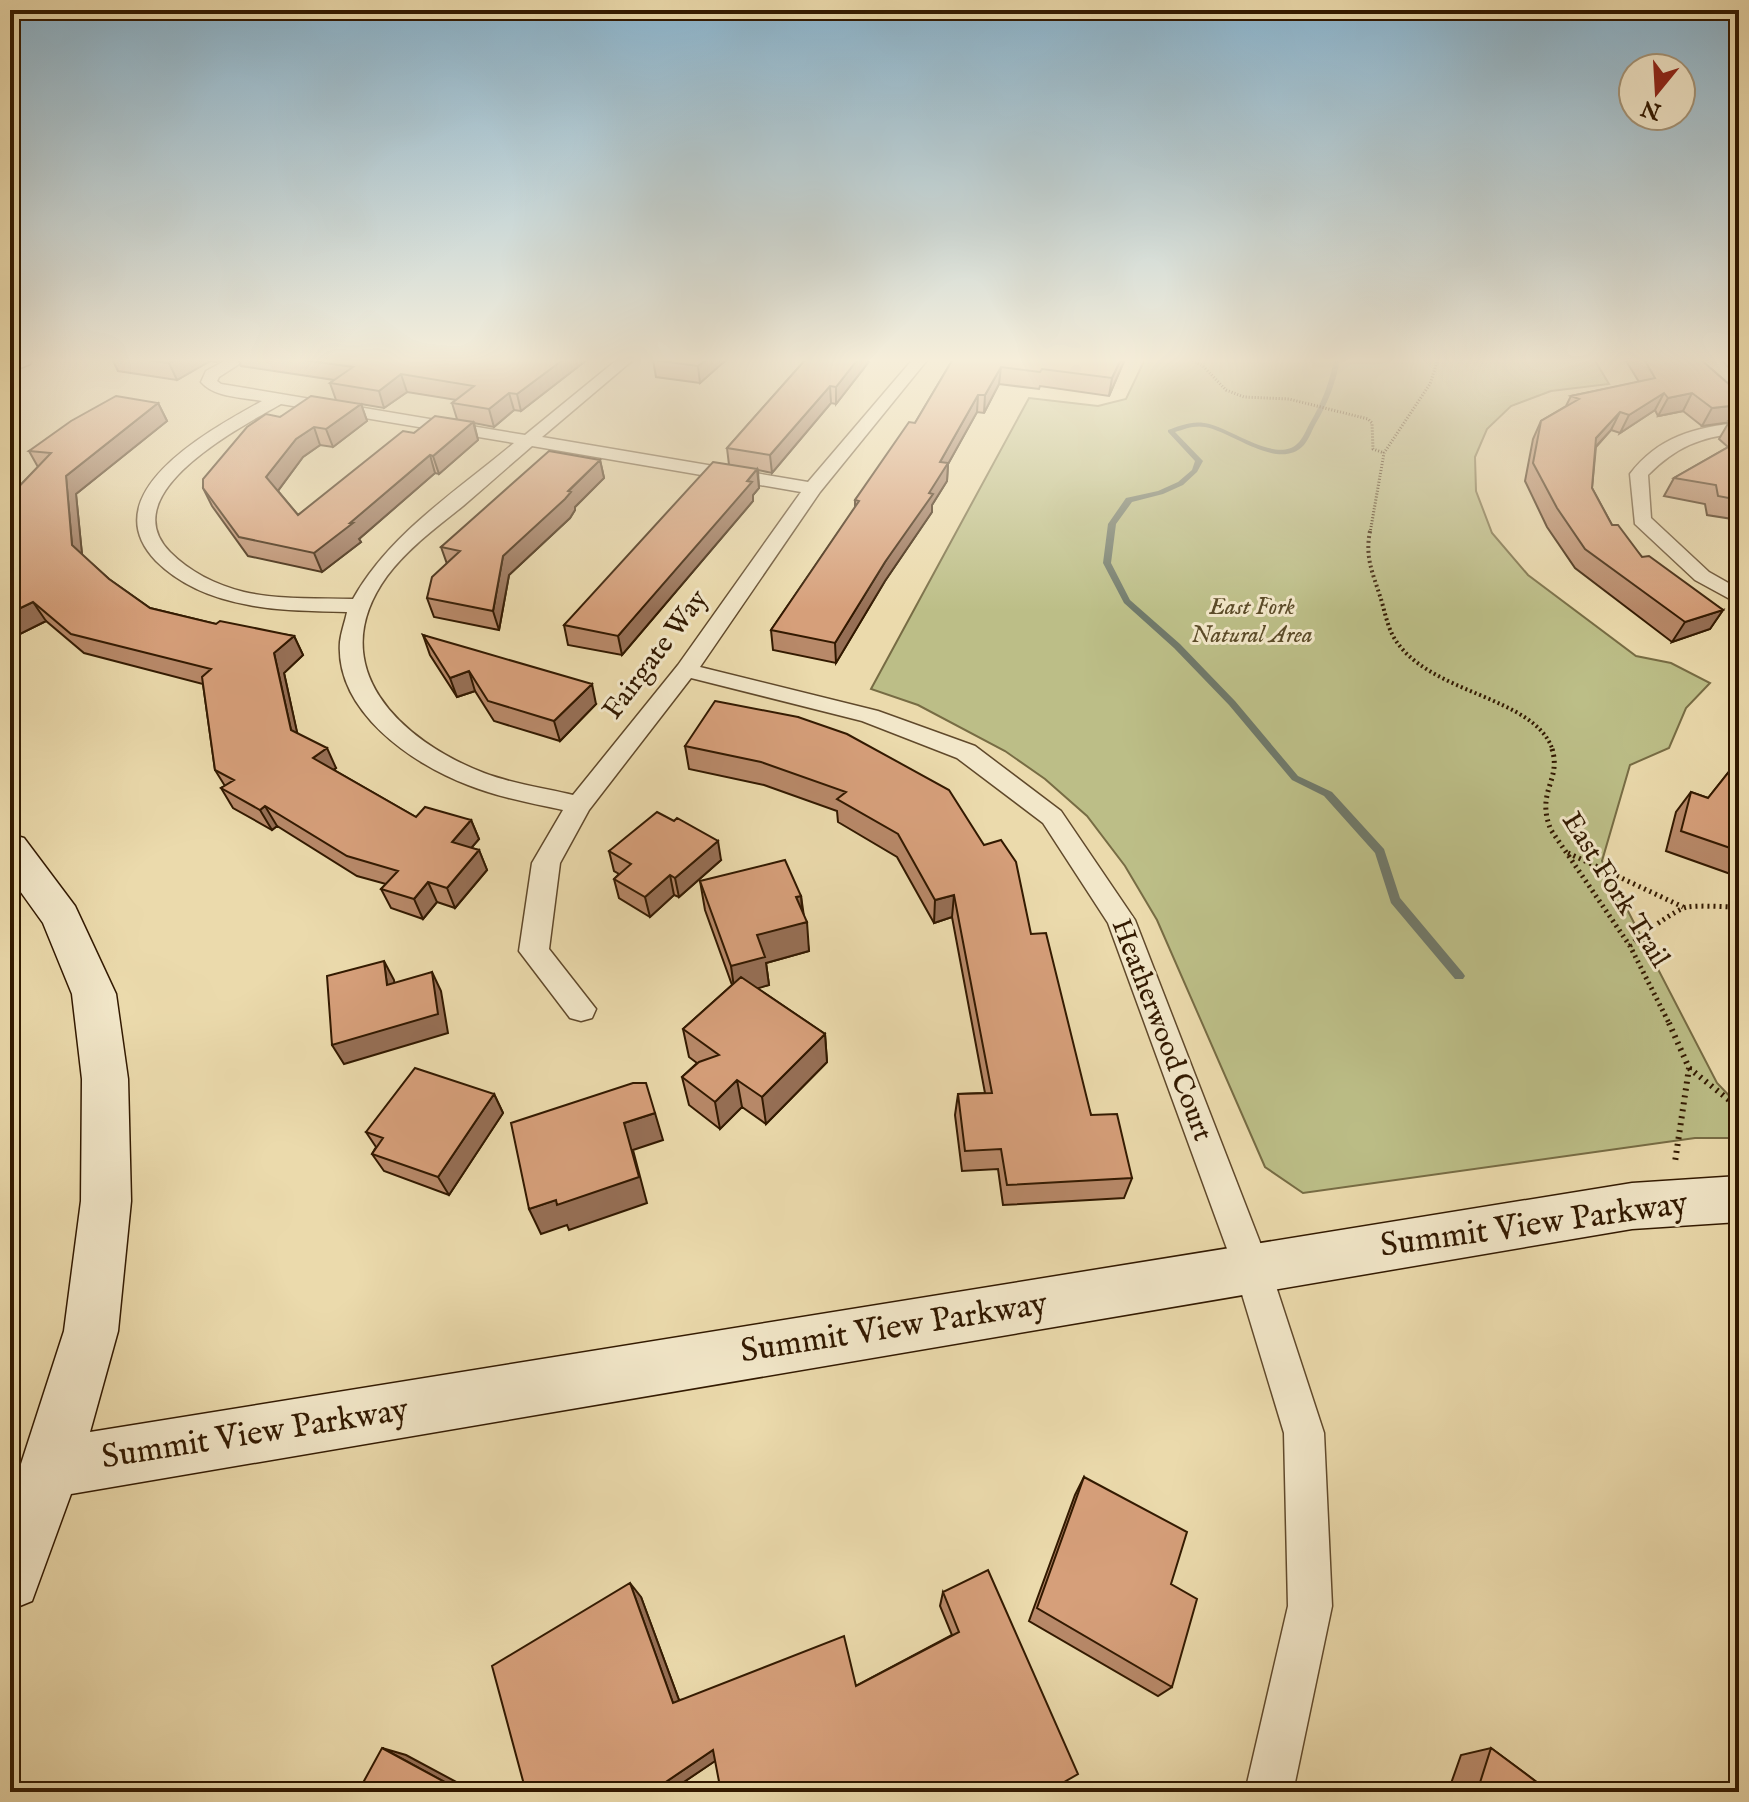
<svg xmlns="http://www.w3.org/2000/svg" width="1749" height="1802" font-family="'IM FELL English',serif">
	<style>
		.green { fill: #bcbe87; stroke: #776c44; stroke-width: 2 }
		.lines { fill: none; stroke-linecap: round; stroke-linejoin: round }
		.stream { fill: #70796a; fill-rule: evenodd }
		.street-casing { stroke: #60492b; stroke-width: 3 }
		.secondary-casing { stroke: #321900; stroke-width: 3 }
		.path-far3 { stroke: #321900; stroke-width: 3; stroke-dasharray: 1 2; stroke-linecap: butt }
		.path-far2 { stroke: #321900; stroke-width: 4; stroke-dasharray: 2 3; stroke-linecap: butt }
		.path-far1 { stroke: #321900; stroke-width: 5; stroke-dasharray: 2 4; stroke-linecap: butt }
		.path { stroke: #321900; stroke-width: 6; stroke-dasharray: 2 5; stroke-linecap: butt }
		.street { fill: #f2e7c9; fill-rule: evenodd }
		.secondary { fill: #f2e7c9; fill-rule: evenodd }
		.wall { fill: #b88969; stroke: #321900; stroke-width: 2; fill-rule: evenodd }
		.shaded-wall { fill: #966f55; stroke: #321900; stroke-width: 2 }
		.building { fill: #d69f7a; stroke: #321900; stroke-width: 2 }
		.labels { text-anchor: middle; dominant-baseline: central; stroke-width: 6; stroke-linejoin: round; paint-order: stroke }
		.far-park-label { font-size: 24px; font-style: italic; fill: #5b4b28; stroke: #f2e7c9 }
		.street-label { font-size: 28px; fill: #321900; stroke: #f2e7c9 }
		.near-street-label { font-size: 34px; fill: #321900; stroke: #f2e7c9 }
	</style>
	<rect width="100%" height="100%" fill="#ebdaac"/>
	<filter id="stains"><feTurbulence type="fractalNoise" baseFrequency=".0025" numOctaves="4"/><feColorMatrix values="0 0 0 0 .2 0 0 0 0 .09 0 0 0 0 .02 0 0 0 .5 -.17"/></filter>
	<radialGradient id="worn" r=".72"><stop offset=".6" stop-color="#630" stop-opacity="0"/><stop offset="1" stop-color="#630" stop-opacity=".3"/></radialGradient>
	<path class="green" d="M1145,359H1594L1609,384L1551,391L1511,406L1487,429L1475,457L1476,491L1492,533L1528,575L1636,656L1671,663L1710,683L1686,708L1669,748L1630,765L1602,861L1717,1083L1739,1106V1138H1695L1303,1193L1265,1167L1157,920L1125,866L1087,816L1045,779L1005,751L918,705L871,689L1029,398L1098,406L1126,399Z"/>
	<g class="lines">
		<path class="stream" d="M1334,359H1340C1336,382 1328,403 1316,423C1312,430 1309,439 1304,445C1279,472 1233,432 1205,427C1194,425 1185,429 1175,432L1203,461L1197,472L1183,485L1163,494L1132,502L1116,524L1111,563L1130,600L1180,644L1235,701L1298,776L1332,792L1384,849L1400,898L1463,973L1465,976L1463,979H1455L1391,903L1375,853L1324,796L1292,780L1229,705L1174,648L1124,603L1103,563L1108,524L1126,498L1158,491L1178,482L1192,470L1195,461L1168,432V430C1180,426 1191,421 1204,423C1229,426 1275,464 1297,444C1303,439 1306,430 1310,423C1322,402 1330,382 1334,359Z"/>
		<g class="street-casing">
			<path id="street" d="M228,359H247L219,377L217,381L221,384L525,435L618,359H634L542,437L808,482L913,359H928L820,492L700,667L878,711L975,746L1061,811L1135,920L1270,1268L1324,1433L1332,1606L1293,1792H1245L1288,1606L1284,1433L1234,1268L1108,923L1043,823L957,758L862,721L691,678L589,810L560,863L549,949L596,1009L592,1018L581,1021L570,1018L519,951L532,863L563,810C531,803 498,797 468,785C412,764 335,711 340,642C341,632 345,622 347,612C314,611 281,611 249,605C215,599 181,586 156,561C91,493 212,429 262,401C242,397 215,398 201,382L206,371ZM281,404L514,443C458,490 389,534 353,599C317,598 279,600 244,592C216,585 190,572 170,552C112,493 241,427 281,404ZM532,446L801,492L678,665L573,795C544,788 513,784 484,773C401,741 321,667 387,576C407,549 437,527 463,506C486,486 509,466 532,446Z
				M1722,359H1737L1739,374L1733,372Z
				M1739,423V433C1700,437 1676,447 1648,475L1651,518L1709,572L1739,589V604L1695,580L1635,524L1630,474C1658,437 1695,427 1739,423Z"/>
		</g>
		<g class="secondary-casing">
			<path id="secondary" d="M10,359H33L30,364L10,372Z
				M10,834L24,838L75,906L116,994L128,1079L131,1201L118,1331L90,1432L1632,1183L1739,1176V1222L1632,1229L71,1494L32,1601L10,1610V1498L64,1331L81,1201L82,1079L72,994L43,923L10,877Z"/>
		</g>
		<path class="path-far3" d="M1190,359L1203,366L1226,390L1244,397L1289,399L1368,419L1372,423L1373,449L1384,453
			M1370,533L1384,453L1430,384L1438,359"/>
		<path class="path-far2" d="M1370,531C1365,557 1372,571 1380,596C1384,608 1387,625 1393,636C1426,695 1536,695 1553,751"/>
		<path class="path-far1" d="M1552,749C1562,780 1535,792 1551,830L1630,946L1670,1025
			M1568,853L1683,907
			M1630,946C1637,937 1678,908 1687,907C1704,905 1722,907 1739,907"/>
		<path class="path" d="M1669,1023L1689,1068L1675,1162
			M1689,1068L1739,1108"/>
		<use href="#street" class="street"/>
		<use href="#secondary" class="secondary"/>
	</g>
	<path class="wall" d="M112,359H223L216,362L210,361L177,380L118,371Z
		M238,359H588L521,411L514,410L494,427L474,423L478,440L439,474L435,473L359,539L361,542L322,572L248,556L212,506L203,488L280,417L336,400L330,383L334,380L241,366ZM407,392L457,400L452,403L457,419L414,433L298,515L278,491L303,457L320,445L333,447L367,421L361,404L384,408Z
		M727,359L700,383L656,377L653,360Z
		M806,359H871L836,404L831,403L772,473L758,470L759,488L753,495V501L622,655L568,645L564,625L729,465L727,448Z
		M953,359H1125L1109,396L1040,386L1039,389L999,384L984,413L977,412L948,464L947,481L932,505V512L885,581L836,663L773,650L771,630L855,508V500L915,423Z
		M1625,359H1700L1739,393V520L1707,515L1705,504L1664,496L1674,478L1728,447L1719,439L1729,422L1702,426L1683,411L1658,416L1655,410L1620,433L1611,430L1596,447L1592,488L1612,525L1642,557L1723,610L1710,629L1672,642L1575,568L1547,527L1525,481L1533,439L1541,421L1566,406L1571,396L1639,382Z
		M158,403L167,421L76,494L82,555L109,579L150,608L216,624L294,636L303,655L284,673L297,733L336,768L334,770L416,817L471,820L479,839L471,848L479,850L487,870L455,908L437,902L423,919L391,908L381,889L386,884L357,876L277,826L272,830L233,808L221,788L225,786L215,770L203,684L84,653L46,621L20,634L10,619V496L38,467L29,451Z
		M600,460L604,478L575,507V510L570,518L509,575L499,630L434,617L427,598L447,564L441,547Z
		M423,635L596,704L560,741L494,721L475,691L457,697L430,655Z
		M798,717L1031,934L1091,1115L1132,1178L1124,1198L1003,1205L998,1169L962,1171L955,1115L958,1094L985,1093L952,917L934,923L897,857L838,822L837,811L764,785L689,769L685,746Z
		M1739,759V877L1666,851L1676,812L1691,792L1708,798Z
		M674,821L721,860L679,897L674,895L650,917L619,898L614,879L619,874L614,871L609,851Z
		M700,881L801,896L809,951L766,963L769,985L757,988L825,1034L827,1062L766,1124L742,1107L720,1129L689,1105L682,1077L697,1063L689,1057L683,1029L732,985L705,910Z
		M494,1094L503,1113L449,1195L384,1171L372,1154L376,1147L366,1132Z
		M1084,1477L1172,1687L1158,1696L1029,1621L1075,1495Z
		M943,1592L1047,1792L715,1761L669,1792L641,1597L679,1700L856,1686L952,1635L940,1606Z
		M1491,1748L1550,1792H1448L1461,1755Z"/>
	<path class="shaded-wall" d="M177,359H209L210,361L177,380L169,363Z
		M564,359H588L521,411L517,394Z
		M707,359H727L700,383L698,366Z
		M858,359H871L836,404V387Z
		M1121,359H1125L1109,396L1112,378Z
		M1001,367L999,384L984,413L985,395Z
		M401,374L407,392L384,408L379,391Z
		M830,386L831,403L772,473L770,455Z
		M509,393L514,410L494,427L489,409Z
		M1664,393L1655,410L1620,433L1629,415Z
		M1692,393L1683,411L1658,416L1668,398Z
		M978,395L977,412L948,464L947,481L932,505V512L885,581L836,663L835,643L885,562L929,493L940,462Z
		M158,403L167,421L76,494L83,564L72,545L66,476Z
		M361,404L367,421L333,447L326,429Z
		M1739,405V421L1702,426L1712,408Z
		M1620,412L1611,430L1587,456L1596,438Z
		M473,422L478,440L439,474L433,456Z
		M314,427L320,445L303,457L274,496L266,477L296,439Z
		M430,455L435,473L359,539L361,542L322,572L314,553Z
		M600,460L604,478L575,507V510L570,518L509,575L499,630L493,611L503,556Z
		M757,469L759,488L753,495V501L622,655L618,636Z
		M33,602L46,621L20,634L10,619V613Z
		M1723,610L1710,629L1672,642L1685,622Z
		M294,636L303,655L284,673L301,750L291,730L274,653Z
		M469,671L475,691L457,697L450,678Z
		M592,684L596,704L560,741L554,721Z
		M327,748L336,768L323,777L313,758Z
		M265,806L277,826L272,830L260,810Z
		M471,820L479,839L460,861L452,842Z
		M718,841L721,860L679,897L675,878Z
		M479,850L487,870L455,908L447,888Z
		M670,875L674,895L650,917L645,897Z
		M428,882L437,902L423,919L414,899Z
		M954,895L952,917L934,923L935,900Z
		M801,896L803,923L807,922L809,951L766,963L769,985L735,995L731,966L757,935L796,897Z
		M384,961L394,980L397,1004L387,985Z
		M432,972L441,991L448,1033L344,1064L332,1045Z
		M825,1034L827,1062L766,1124L762,1097Z
		M737,1080L742,1107L720,1129L715,1102Z
		M494,1094L503,1113L449,1195L438,1177Z
		M655,1113L663,1140L633,1150L647,1203L569,1230L567,1225L541,1234L529,1209L556,1200L624,1123Z
		M630,1583L641,1597L683,1711L673,1703Z
		M382,1748L406,1755L475,1792H463Z
		M713,1750L721,1757L669,1792H651Z"/>
	<path class="building" d="M140,359H177L169,363Z
		M296,359H564L517,394L509,393L489,409L452,403L474,386L401,374L379,391L330,383L353,367Z
		M655,359H707L698,366L653,360Z
		M806,359H858L836,387L830,386L770,455L727,448Z
		M953,359H1121L1112,378L1042,369L1040,372L1001,367L985,395H978L940,462L948,463L929,493L933,494L885,562L835,643L771,630L859,501L855,500L909,422L915,423Z
		M1644,359H1700L1739,393V405L1712,408L1692,393L1668,398L1664,393L1629,415L1620,412L1596,438L1592,488L1612,525H1618L1642,557L1649,556L1723,610L1685,622L1585,549L1557,508L1533,463L1541,421L1579,399L1571,396L1655,378Z
		M116,396L158,403L66,476L72,545L109,579L150,608L216,624L220,621L294,636L274,653L291,730L327,748L313,758L416,817L425,807L471,820L452,842L479,850L447,888L428,882L414,899L381,889L398,871L347,856L265,806L260,810L221,788L234,780L215,770L202,677L211,669L71,634L33,602L10,613V496L51,453L29,451L71,421Z
		M311,396L361,404L326,429L314,427L296,439L266,477L298,515L403,431L414,433L435,416L473,422L433,456L430,455L350,523H353L314,553L239,537L203,488V479L247,427L266,414L280,417Z
		M1739,420V429L1729,421Z
		M1739,441V500L1718,496L1716,485L1674,478Z
		M549,451L600,460L568,491L571,492L565,499L503,556L493,611L427,598L432,577L460,551L441,547Z
		M713,462L757,469L747,481L752,482L618,636L564,625Z
		M423,635L475,650L592,684L554,721L488,701L469,671L450,678Z
		M715,701L798,717L847,734L949,790L984,845L1001,840L1016,862L1031,934L1046,933L1091,1115L1117,1114L1132,1178L1007,1185L1001,1149L965,1151L958,1094L992,1093L954,895L935,900L898,834L837,799L846,792L761,762L685,746Z
		M1739,759V851L1681,831L1691,792L1708,798Z
		M657,812L674,821L677,818L718,841L675,878L670,875L645,897L614,879L631,864L609,851Z
		M785,860L801,896L796,897L807,922L757,935L765,957L731,966L700,881Z
		M384,961L387,985L432,972L438,1014L332,1045L327,976Z
		M741,977L825,1034L762,1097L737,1080L715,1102L682,1077L699,1062L719,1055L683,1029Z
		M415,1068L494,1094L438,1177L372,1154L383,1138L366,1132Z
		M633,1083H646L655,1113L624,1123L639,1177L557,1205L556,1200L529,1209L511,1123Z
		M1084,1477L1187,1532L1171,1584L1197,1599L1172,1687L1037,1608Z
		M988,1570L1078,1774L1047,1792H798V1790L793,1792H721L713,1750L651,1792H526L492,1666L630,1583L673,1703L844,1636L856,1686L959,1632L943,1592Z
		M382,1748L463,1792H358Z
		M1491,1748L1550,1792H1477Z"/>
	<linearGradient id="sky" x2="0" y2="1"><stop stop-color="#89b6d2"/><stop offset="0.59" stop-color="#f6eeda"/><stop offset="1" stop-color="#f6eeda" stop-opacity="0"/></linearGradient>
	<rect width="1749" height="611" fill="url(#sky)"/>
	<g class="labels">
		<g class="far-park-label">
			<text x="1252" y="607">East Fork<tspan x="1252" dy="28">Natural Area</tspan></text>
		</g>
		<g class="street-label">
			<text transform="translate(656 655) rotate(-53)">Fairgate Way</text>
			<text transform="translate(1615 890) rotate(58)">East Fork Trail</text>
			<text transform="translate(1161 1030) rotate(69)">Heatherwood Court</text>
		</g>
		<g class="near-street-label">
			<text transform="translate(1534 1225) rotate(-8)">Summit View Parkway</text>
			<text transform="translate(894 1328) rotate(-9)">Summit View Parkway</text>
			<text transform="translate(255 1434) rotate(-9)">Summit View Parkway</text>
		</g>
	</g>
	<rect width="1749" height="1802" fill="none" stroke="#ebdaac" stroke-width="40"/>
	<rect x="12" y="12" width="1725" height="1778" fill="none" stroke="#321900" stroke-width="4"/>
	<rect x="20" y="20" width="1709" height="1762" fill="none" stroke="#321900" stroke-width="2"/>
	<g transform="translate(1657 92) rotate(198)"><circle r="38" fill="#f2e7c9" stroke="#a59579" stroke-width="2"/>
	<path d="M0-6L14 30L0 20L-14 30Z" fill="#8f2418"/>
	<text y="-12" font-size="22" font-weight="bold" text-anchor="middle" fill="#321900">N</text>
	</g>
	<rect width="100%" height="100%" filter="url(#stains)"/>
	<rect width="100%" height="100%" fill="url(#worn)"/>
</svg>
